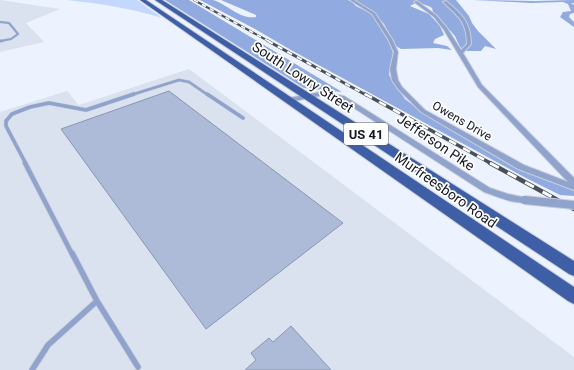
<svg xmlns="http://www.w3.org/2000/svg" width="574" height="370" font-family="Roboto,sans-serif">
	<style>
		.built { fill: #dae1ef }
		.green { fill: #c4d8ff }
		.forest { fill: #91abe0 }
		.building { fill: #adbbd8; stroke: #8997b2 }
		.lines { fill: none; stroke-linecap: round; stroke-linejoin: round }
		.lane-far4-casing { stroke: #c9cfdb; stroke-width: 2.5 }
		.lane-far3-casing { stroke: #c9cfdb; stroke-width: 3.5 }
		.lane-far2-casing { stroke: #c9cfdb; stroke-width: 4.5 }
		.lane-far1-casing { stroke: #c9cfdb; stroke-width: 6 }
		.lane-casing { stroke: #c9cfdb; stroke-width: 7 }
		.street-casing { stroke: #c9cfdb; stroke-width: 2 }
		.primary-casing { stroke: #c9cfdb; stroke-width: 2 }
		.lane-far4 { stroke: #8fa3cc; stroke-width: 2 }
		.lane-far3 { stroke: #8fa3cc; stroke-width: 2.5 }
		.lane-far2 { stroke: #8fa3cc; stroke-width: 3.5 }
		.lane-far1 { stroke: #8fa3cc; stroke-width: 4.5 }
		.lane { stroke: #8fa3cc; stroke-width: 5.5 }
		.street { fill: #8fa3cc; fill-rule: evenodd }
		.primary { fill: #3e5ea6; fill-rule: evenodd }
		.rail-far3-casing { stroke: #4a505a; stroke-width: 2 }
		.rail-far2-casing { stroke: #4a505a; stroke-width: 3 }
		.rail-far1-casing { stroke: #4a505a; stroke-width: 3.5 }
		.rail-casing { stroke: #4a505a; stroke-width: 4.5 }
		.rail-far3 { stroke: #fff; stroke-width: 1.5; stroke-dasharray: 4.5; stroke-linecap: butt }
		.rail-far2 { stroke: #fff; stroke-width: 2; stroke-dasharray: 5.5; stroke-linecap: butt }
		.rail-far1 { stroke: #fff; stroke-width: 2.5; stroke-dasharray: 8; stroke-linecap: butt }
		.rail { stroke: #fff; stroke-width: 3; stroke-dasharray: 10; stroke-linecap: butt }
		.street-bridge-casing { stroke: #c9cfdb; stroke-width: 10; stroke-linecap: butt }
		.street-bridge { stroke: #8fa3cc; stroke-width: 8 }
		.labels { text-anchor: middle; dominant-baseline: central; stroke-width: 3.5; stroke-linejoin: round; paint-order: stroke }
		.far-street-label { font-size: 12px; fill: #121721; stroke: #fff }
		.shield { fill: #fff; stroke: #595d64; stroke-width: 1 }
		.shield-label { font-size: 13px; font-weight: bold; fill: #121721 }
		.street-label { font-size: 14px; fill: #121721; stroke: #fff }
	</style>
	<rect width="100%" height="100%" fill="#ecf2fe"/>
	<path class="built" d="M0,0L60,9L26,23L44,42L0,52Z
		M189,69L574,357V370H0V112L67,91L79,105Z"/>
	<path class="green" d="M67,0H137L162,18C130,8 101,4 67,0Z"/>
	<path class="forest" d="M165,0H189L342,92L304,88Z
		M200,0C204,0 209,0 213,0C227,4 240,20 256,17V15L221,0H348L352,2L356,6L372,14L389,42L393,53L389,75L405,99L422,112L486,149L574,191V196L560,195L526,178L291,50L255,29Z
		M354,0H456L469,16L472,23L478,31L496,49L485,46L481,51H466L460,47L455,36L433,12L432,8C425,4 416,1 410,6L429,14L440,26L444,35L435,39L433,43L447,46L452,50L438,48L401,49L396,46L384,24L374,13Z
		M473,0L535,1L574,0V3H571L574,5V13L570,14L569,17L574,22V27L560,17L563,12L571,11L568,4L563,2L531,3Z"/>
	<path class="building" d="M169,91L343,223L206,329L61,129Z
		M291,326L331,370H245L256,360L251,353L269,338L273,342Z"/>
	<g class="lines">
		<g class="lane-far4-casing">
			<path id="lane-far4" d="M0,22L9,23L18,34L11,39L0,41"/>
		</g>
		<g class="lane-far3-casing">
			<path id="lane-far3" d="M0,41H2
				M131,95L179,80L189,82L208,95"/>
		</g>
		<g class="lane-far2-casing">
			<path id="lane-far2" d="M207,94L243,118
				M26,164L6,126V121L12,114L30,107L49,103L86,110L134,94"/>
		</g>
		<g class="lane-far1-casing">
			<path id="lane-far1" d="M25,163L72,254"/>
		</g>
		<g class="lane-casing">
			<path id="lane" d="M97,301L138,367
				M32,370L48,345L97,301L72,253"/>
		</g>
		<g class="street-casing">
			<path id="street" d="M350,0H354L375,13L392,39L398,52L396,69L398,80L402,87L425,110L524,165L568,182L478,87L444,30L434,17L414,2L417,1L436,15L447,28L461,50L467,44C467,22 458,16 443,2L446,1C462,14 471,23 471,44L463,53L482,85L574,178V190L518,169L421,112L398,89L392,80L390,69L394,52L388,39L372,14Z
				M320,92L344,96L490,188L508,194L527,198L528,200L527,202C515,205 496,196 484,192L340,99L320,96L289,102L286,100L289,98Z"/>
		</g>
		<g class="primary-casing">
			<path id="primary" d="M140,0H146L574,287V304L568,301Z
				M155,0H162L574,261V276L569,274Z"/>
		</g>
		<use href="#lane-far4" class="lane-far4"/>
		<use href="#lane-far3" class="lane-far3"/>
		<use href="#lane-far2" class="lane-far2"/>
		<use href="#lane-far1" class="lane-far1"/>
		<use href="#lane" class="lane"/>
		<use href="#street" class="street"/>
		<use href="#primary" class="primary"/>
		<g class="rail-far3-casing">
			<path id="rail-far3" d="M194,0L270,42"/>
		</g>
		<g class="rail-far2-casing">
			<path id="rail-far2" d="M268,41L366,95"/>
		</g>
		<g class="rail-far1-casing">
			<path id="rail-far1" d="M365,94L492,164"/>
		</g>
		<g class="rail-casing">
			<path id="rail" d="M490,163L574,209"/>
		</g>
		<use href="#rail-far3" class="rail-far3"/>
		<use href="#rail-far2" class="rail-far2"/>
		<use href="#rail-far1" class="rail-far1"/>
		<use href="#rail" class="rail"/>
		<g class="street-bridge-casing">
			<path id="street-bridge" d="M524,200L574,205"/>
		</g>
		<use href="#street-bridge" class="street-bridge"/>
	</g>
	<g class="labels">
		<g class="far-street-label">
			<text transform="translate(462 121) rotate(30)">Owens Drive</text>
		</g>
		<rect class="shield" x="344" y="123" width="44" height="22" rx="3"/>
		<g class="shield-label">
			<text x="366" y="134">US 41</text>
		</g>
		<g class="street-label">
			<text transform="translate(303 77) rotate(33)">South Lowry Street</text>
			<text transform="translate(436 142) rotate(34)">Jefferson Pike</text>
			<text transform="translate(446 190) rotate(35)">Murfreesboro Road</text>
		</g>
	</g>
</svg>
